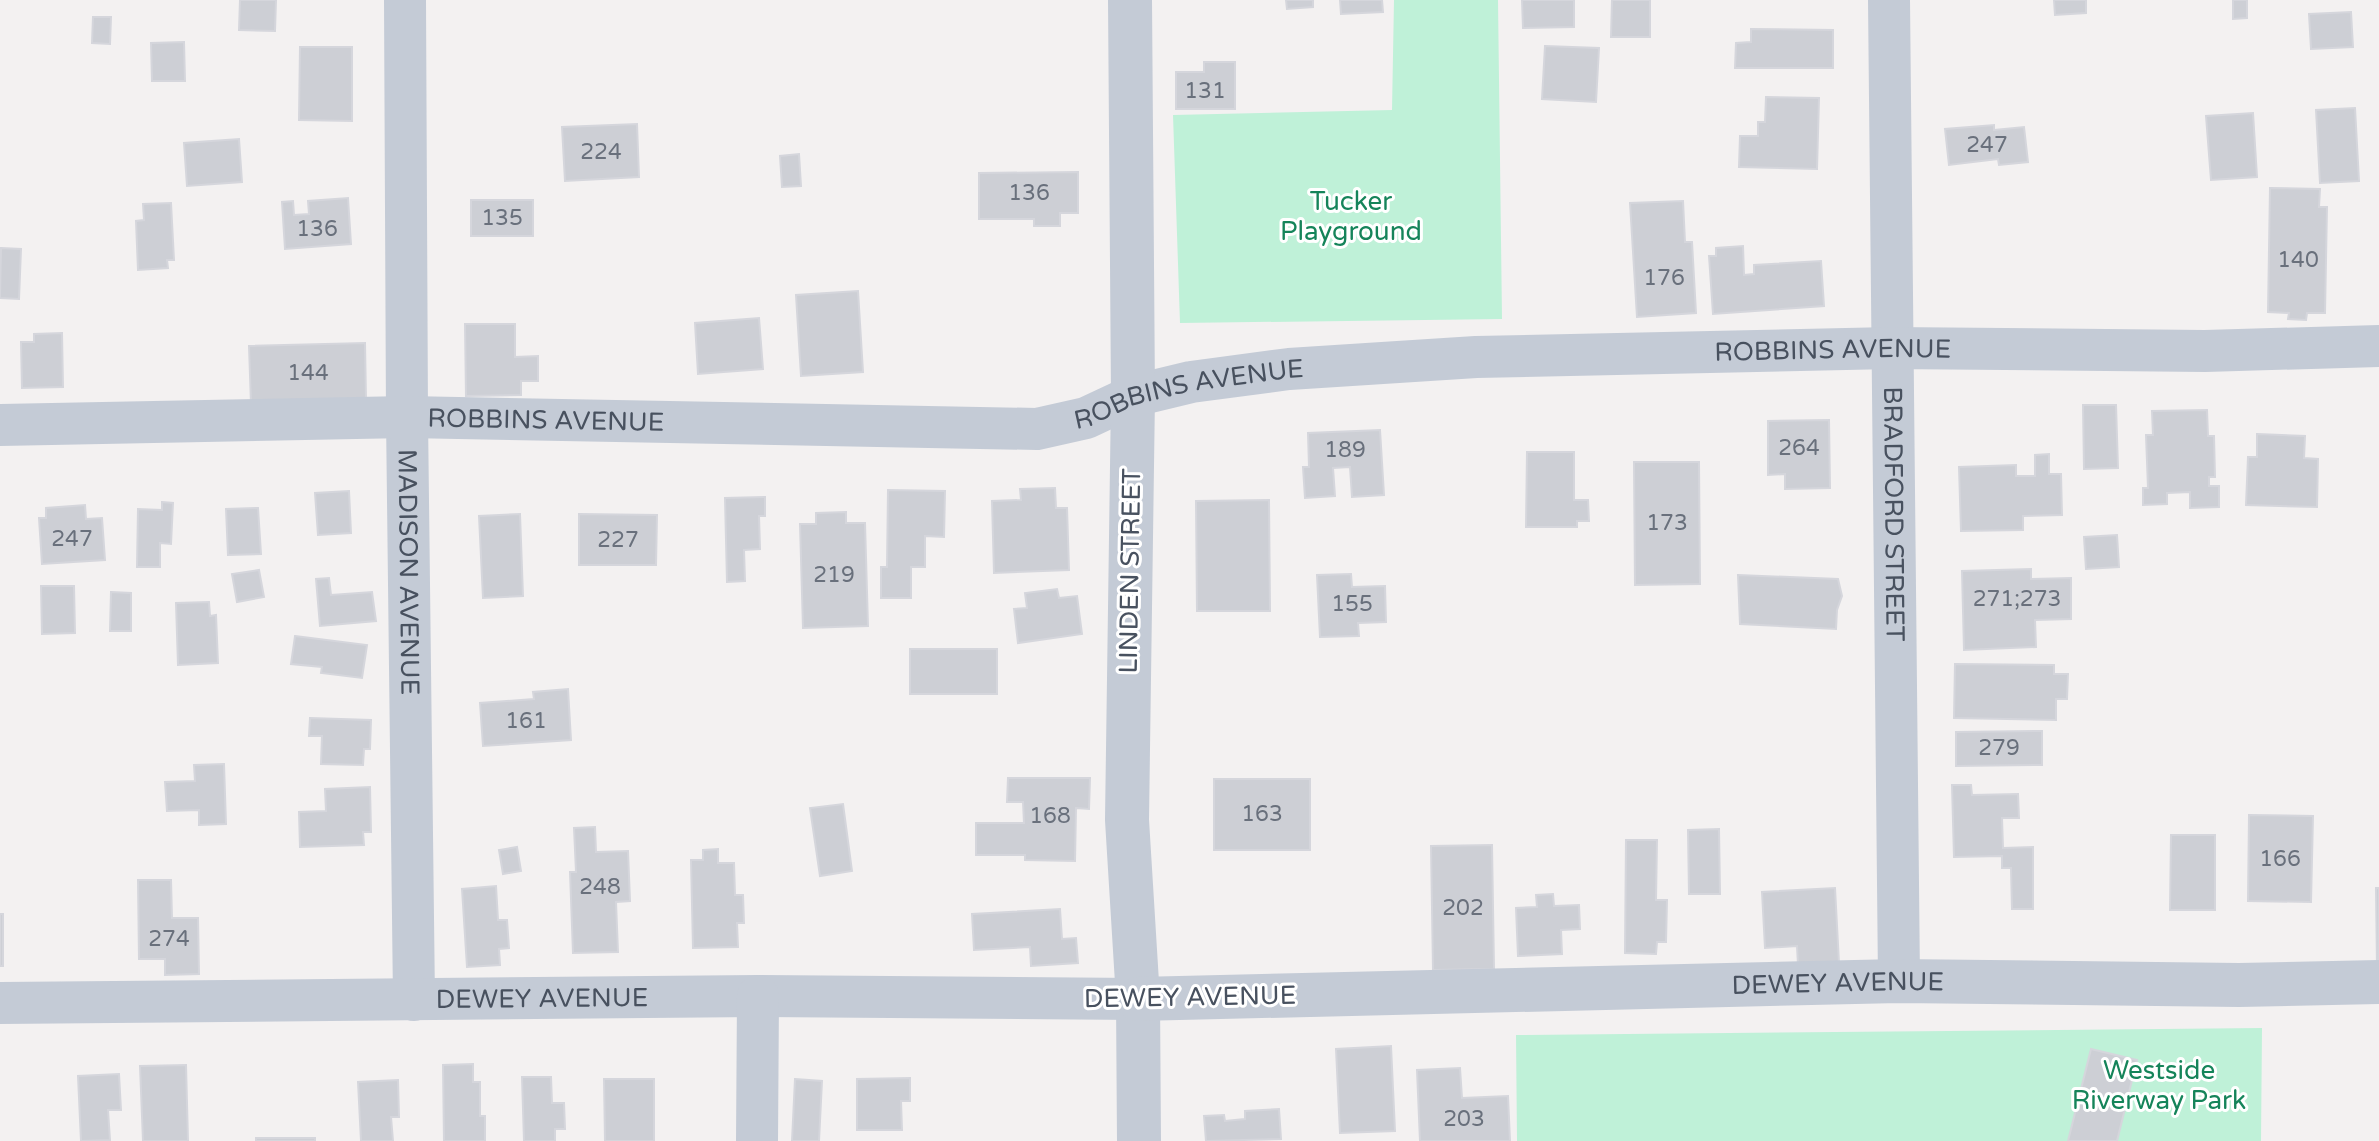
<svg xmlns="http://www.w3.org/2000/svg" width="2379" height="1141" font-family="'Varela Round',sans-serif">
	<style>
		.green { fill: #bff1d8 }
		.building { fill: #cdcfd5; stroke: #d5d6dc; stroke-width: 2 }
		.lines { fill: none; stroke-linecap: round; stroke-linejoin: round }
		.minor { stroke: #c4cbd6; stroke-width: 42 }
		.tertiary { stroke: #c4cbd6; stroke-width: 44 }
		.labels { text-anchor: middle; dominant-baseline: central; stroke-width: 6; stroke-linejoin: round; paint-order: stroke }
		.number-label { font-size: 22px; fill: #69707c }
		.park-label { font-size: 26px; fill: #15845a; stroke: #fff }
		.street-label { font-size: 26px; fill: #48515f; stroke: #fff }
	</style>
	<rect width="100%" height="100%" fill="#f3f1f1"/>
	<path class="green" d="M1394,0H1498L1502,319L1180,323L1173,115L1392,110Z
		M2262,1028L2261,1141H1517L1516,1035Z"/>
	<path class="building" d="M240,0H276L275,31L239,30Z
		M1286,0H1313V7L1287,9Z
		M1340,0H1382L1383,12L1341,14Z
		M1522,0H1574V27L1523,28Z
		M1612,0H1650V37H1611Z
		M2054,0H2086V13L2055,15Z
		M2233,0H2247V18L2233,19Z
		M2351,12L2353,47L2311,49L2309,14Z
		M93,17H111L110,44L92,43Z
		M1751,29L1833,30V68H1735L1736,43L1751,42Z
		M184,42L185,81H152L151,43Z
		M1545,46L1599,48L1596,102L1542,99Z
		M300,47H352V121L299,120Z
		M1204,62H1235V109H1176V72H1204Z
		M1766,97L1819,98L1817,169L1739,167L1740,136H1758V122H1765Z
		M2355,108L2359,181L2320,183L2316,110Z
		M2253,113L2257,177L2211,180L2206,116Z
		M637,124L639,177L565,181L562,127Z
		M1994,125V130L2024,127L2028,162L1999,165L1998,159L1949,165L1945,129Z
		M239,139L242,182L187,186L184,143Z
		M799,154L801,186L782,187L780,156Z
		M1078,172V213H1060V226H1034V219H979V173Z
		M2270,188L2320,189L2319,207H2327L2325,313H2307L2306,320L2288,319L2289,313L2268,312Z
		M348,198L351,244L285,249L282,202L293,201L294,215L309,214L308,201Z
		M471,200H533V236H471Z
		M1683,201L1685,242H1692L1696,313L1637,317L1630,203Z
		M171,203L174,260H167L168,268L138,270L136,221L144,220L143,204Z
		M1743,246L1744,275L1754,274V265L1821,261L1824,306L1713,314L1709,256H1716V248Z
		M1,248L21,249L19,299L0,298Z
		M858,291L863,372L801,376L796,295Z
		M759,318L763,369L698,374L695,323Z
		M465,324H515V357L538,356V381H521V395L466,396Z
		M62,333L63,387L22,388L21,342H34V334Z
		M365,343L366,400L251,404L249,346Z
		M2083,405H2116L2118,468L2084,469Z
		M2207,410L2208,436H2214L2215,477H2209V486H2219V507L2190,508V492L2167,493V504L2143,505V488H2148L2146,435H2153L2152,411Z
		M1829,420L1830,488L1785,489V474L1768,475V421Z
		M1380,430L1384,495L1352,497L1350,467L1333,468L1335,496L1305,498L1303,467H1309L1308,433Z
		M2257,434L2305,436L2304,458L2318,459L2317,507L2246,505L2248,457H2257Z
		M1527,452H1574V500H1588L1589,521H1577V527H1526Z
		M2049,454V474H2061L2062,515L2023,516V530L1961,531L1959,467L2016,465V476H2035V455Z
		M1634,462H1699L1700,584L1635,585Z
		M1055,488L1056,508H1067L1069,570L994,573L992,501L1021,500L1020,489Z
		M888,490L945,491L944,537L925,536V567H911V598H881V567H887Z
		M349,491L351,533L318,535L315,493Z
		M765,497V516H759L760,549L744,550L745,581L727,582L725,498Z
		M1269,500L1270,611H1197L1196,501Z
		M162,502L173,503L171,544L160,543V567H137L138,509L162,510Z
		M85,505L86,519L102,518L105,560L42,564L39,518H46V508Z
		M258,508L261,554L228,555L226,509Z
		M846,512V523H865L868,626L803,628L800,524H816V513Z
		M520,514L523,596L483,598L479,516Z
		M579,514L657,515L656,565H579Z
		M2117,535L2119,567L2086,569L2084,537Z
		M2031,569V579L2071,578V619L2035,620L2036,647L1964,650L1962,571Z
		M259,570L264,597L237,602L232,574Z
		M1351,574L1352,587L1385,586L1386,622L1358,623L1359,636L1320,637L1317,575Z
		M1738,575L1838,579L1842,596L1837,610L1836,629L1740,624Z
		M329,578L331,595L372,592L376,621L320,626L316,579Z
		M41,586H74L75,633L42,634Z
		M1057,589L1059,598L1077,596L1082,634L1018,643L1014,609L1027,608L1025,593Z
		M111,592L131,593V631H110Z
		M209,602L210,616L216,615L218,663L178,665L176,603Z
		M295,636L367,645L362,678L321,673L322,667L291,664Z
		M910,649H997V694H910Z
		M1955,664L2054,665V674H2068L2067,699H2056V720L1954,718Z
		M568,689L571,740L483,746L480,703L534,699L533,692Z
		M310,718L371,720L370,749H364L363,765L321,764L322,736H309Z
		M2042,731V765L1956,766V732Z
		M224,764L226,824L199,825V810L167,811L165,782L195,781L194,765Z
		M1008,778H1090L1089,809L1076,808L1075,861L1025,860V855H976V823H1024L1023,802H1007Z
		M1214,779H1310V850H1214Z
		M1952,785H1971L1972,795L2018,794L2019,818H2002L2003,848L2033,847V909H2012L2011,868H2002V856L1954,857Z
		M370,787L371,832H363L364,845L300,847L299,812L326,811L325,789Z
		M843,804L852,871L820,876L810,808Z
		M2249,815L2313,816L2311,902L2248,901Z
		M595,827L596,852L628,851L630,901L616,902L618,952L573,953L570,872H576L574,828Z
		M1719,829L1720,894H1689L1688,830Z
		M2171,835H2215V910H2170Z
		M1626,840H1657L1656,900H1667L1666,942H1657L1656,954L1625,953Z
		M1492,845L1494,969L1433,970L1431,846Z
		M517,847L521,871L503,874L499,850Z
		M718,849V863H734L735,895H743L744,923H737L738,947L693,948L691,860H703V850Z
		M138,880H171L172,918H198L199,974L165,975V959H139Z
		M496,886L498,920H507L509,948L499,949L500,965L467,967L462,889Z
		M1835,888L1839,963L1798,965L1797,946L1765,948L1762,892Z
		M2376,888H2379V967H2377Z
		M1553,894L1554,906L1579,905L1580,929L1561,930L1562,954L1518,956L1516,908L1537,907L1536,895Z
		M1060,909L1062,939L1076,938L1078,963L1031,966L1030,947L974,950L972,914Z
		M0,914H3V966H0Z
		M1391,1046L1395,1131L1340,1133L1336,1049Z
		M2091,1049L2137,1060L2117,1141H2068Z
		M473,1064V1082H480V1116H485V1141H444L443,1065Z
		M186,1065L188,1141H143L140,1066Z
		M1460,1068L1462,1098L1508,1096L1510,1141H1420L1417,1070Z
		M119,1074L121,1110H108L110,1140L81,1141L78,1076Z
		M522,1077H551L552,1103H564L565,1129H555V1141H524Z
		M910,1078V1101H901L902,1130H857V1079Z
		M604,1079H654V1141H605Z
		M795,1079L822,1081L819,1141H792Z
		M398,1080L399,1117H391L393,1141H361L358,1082Z
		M1279,1109L1281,1139L1206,1141L1204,1116L1224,1115L1225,1121L1245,1119V1111Z
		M256,1138H315V1141H256Z"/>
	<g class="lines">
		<g class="minor">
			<path id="s1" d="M405,0L407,417L414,1000"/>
			<path id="s2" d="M1889,0L1899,981"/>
			<path id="s3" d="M0,425L407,417L1037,429L1086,418L1133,396L1191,382L1289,369L1476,357L1891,348L2205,351L2379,346"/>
			<path id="s4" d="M0,1003L758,996L1138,999"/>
			<path d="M757,1141L758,996"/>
		</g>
		<g class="tertiary">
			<path d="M1130,0L1133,396L1127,820L1138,999L1139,1141"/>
			<path id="s5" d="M1138,999L1899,981L2239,985L2379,982"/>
		</g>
	</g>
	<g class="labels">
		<g class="number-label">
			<text x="1205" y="91">131</text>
			<text x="1987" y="145">247</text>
			<text x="601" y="152">224</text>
			<text x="1029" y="193">136</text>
			<text x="502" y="218">135</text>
			<text x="317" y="229">136</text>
			<text x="2298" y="260">140</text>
			<text x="1664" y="278">176</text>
			<text x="308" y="373">144</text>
			<text x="1799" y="448">264</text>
			<text x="1345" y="450">189</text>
			<text x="1667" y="523">173</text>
			<text x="72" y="539">247</text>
			<text x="618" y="540">227</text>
			<text x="834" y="575">219</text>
			<text x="2017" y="599">271;273</text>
			<text x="1352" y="604">155</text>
			<text x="526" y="721">161</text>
			<text x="1999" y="748">279</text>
			<text x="1262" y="814">163</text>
			<text x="1050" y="816">168</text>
			<text x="2280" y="859">166</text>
			<text x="600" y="887">248</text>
			<text x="1463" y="908">202</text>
			<text x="169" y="939">274</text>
			<text x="1464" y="1119">203</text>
		</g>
		<g class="park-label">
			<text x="1351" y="201">Tucker<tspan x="1351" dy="30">Playground</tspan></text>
			<text x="2159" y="1070">Westside<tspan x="2159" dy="30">Riverway Park</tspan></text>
		</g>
		<g class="street-label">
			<text stroke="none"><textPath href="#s3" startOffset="1842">ROBBINS AVENUE</textPath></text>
			<text stroke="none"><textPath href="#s3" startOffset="1194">ROBBINS AVENUE</textPath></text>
			<text stroke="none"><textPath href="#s3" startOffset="546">ROBBINS AVENUE</textPath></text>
			<text stroke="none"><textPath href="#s2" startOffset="514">BRADFORD STREET</textPath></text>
			<text transform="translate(1130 571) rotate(-89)">LINDEN STREET</text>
			<text stroke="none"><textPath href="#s1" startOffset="572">MADISON AVENUE</textPath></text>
			<text stroke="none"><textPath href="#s5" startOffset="700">DEWEY AVENUE</textPath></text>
			<text transform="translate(1190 997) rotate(-1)">DEWEY AVENUE</text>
			<text stroke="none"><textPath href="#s4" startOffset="542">DEWEY AVENUE</textPath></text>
		</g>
	</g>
</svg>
